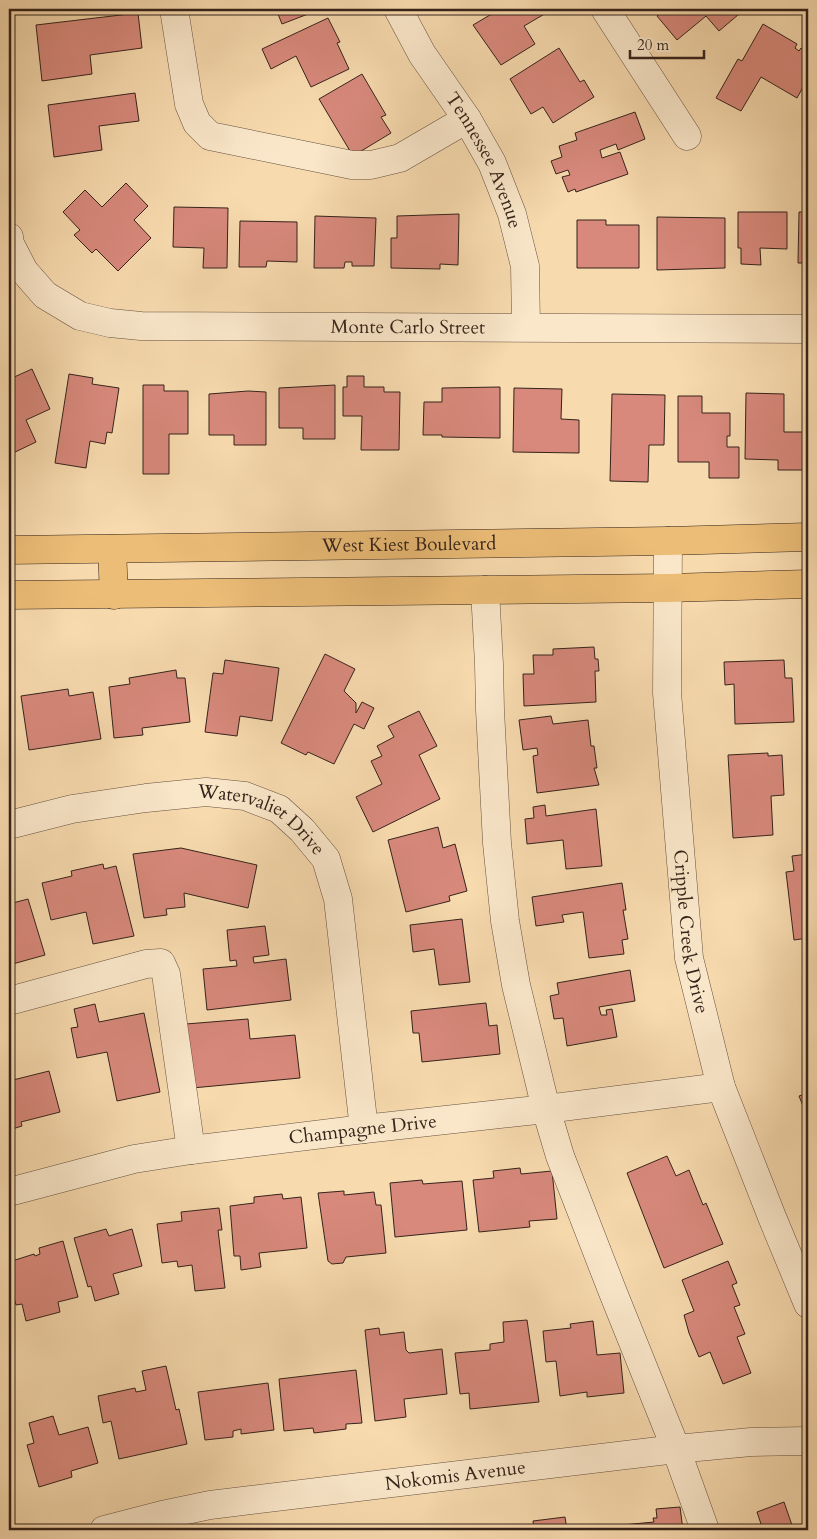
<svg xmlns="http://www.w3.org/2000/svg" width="817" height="1539" font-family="Cardo,serif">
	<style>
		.building { fill: #d8897c; stroke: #35231a }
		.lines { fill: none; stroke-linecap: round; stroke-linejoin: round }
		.minor-casing { stroke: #66513f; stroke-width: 29 }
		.major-casing { stroke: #35231a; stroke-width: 29 }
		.minor { stroke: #fae7ca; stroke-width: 28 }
		.major { stroke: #ecbd77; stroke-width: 28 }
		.labels { text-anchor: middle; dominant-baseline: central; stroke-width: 4.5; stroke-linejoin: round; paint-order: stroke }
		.street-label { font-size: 19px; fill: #35231a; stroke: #fae7ca }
	</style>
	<rect width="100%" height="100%" fill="#f7daae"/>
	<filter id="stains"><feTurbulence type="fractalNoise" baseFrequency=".004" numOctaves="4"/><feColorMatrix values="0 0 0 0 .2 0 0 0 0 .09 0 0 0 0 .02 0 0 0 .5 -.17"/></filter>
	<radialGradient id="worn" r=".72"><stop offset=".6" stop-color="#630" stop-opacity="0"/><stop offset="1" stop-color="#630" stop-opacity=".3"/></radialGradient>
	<path class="building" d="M37,9H83V10L37,13Z
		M276,9H321L282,24Z
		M500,9H553L524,26L535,44L501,65L473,25Z
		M665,9H745L719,31L706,16L677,40L657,16Z
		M138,13L142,48L90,55L92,74L42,81L36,25Z
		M328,18L340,42L337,43L349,69L311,87L296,56L271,69L262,49Z
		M763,24L797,44L795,48L799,51L801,48L808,52V78L797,98L761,77L741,111L716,98L738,59L742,61Z
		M559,48L580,82L584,80L594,97L553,123L543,107L531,114L510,79Z
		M362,74L386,115L381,117L391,133L353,156L319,99Z
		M135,93L139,121L99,126L102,150L54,157L48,105Z
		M635,112L645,139L618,150L616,144L600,150L602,158L620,152L628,174L576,192L575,189L568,192L562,177L570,175L568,170L556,174L551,161L562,157L559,146L577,140L575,133Z
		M126,183L148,206L134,220L151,238L118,271L96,249L92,253L74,235L80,230L63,212L85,190L102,207Z
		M174,207L228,208L227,268H203L204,248L173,247Z
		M738,212H787V249L760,248L761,265L741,264V248H738Z
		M799,212H808V263H798Z
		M459,214L458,265L440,264V269L391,268V238H397V216Z
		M315,216L376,218L374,266H352V262H345L344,268H314Z
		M657,217L725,218V268L657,270Z
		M577,220H606V225H639V268H577Z
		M240,221L297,222V262L267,261L266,267H239Z
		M32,369L50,409L26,420L36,442L11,454L9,449V383L14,381L12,378Z
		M69,374L93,378L92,384L119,388L112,433L107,432L105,444L90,441L86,468L55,463Z
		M347,376H364V387H384V392H400L399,450H361L362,416H343V387H347Z
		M143,385H164V391H188V434H169V474H143Z
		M335,385V439H303V428H279V388Z
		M500,387V438L442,437V435H423L424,402H442V388Z
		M514,388L562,389L561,419L579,420V453L513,452Z
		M248,391L266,392V445H234V435H209V394Z
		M746,393L784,394V432H805V470H778V460L745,459Z
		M612,394L665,395L664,445H649L648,482L610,481Z
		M678,396H702V413H730V436H727V447H739V478H709V462H678Z
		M594,647L595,659H598L599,671H595L596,702L524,706L523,674H534L533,655H553V649Z
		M325,654L355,669L344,691L356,703V713L362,702L374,708L364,729L354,724L334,764L308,752L306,755L281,743Z
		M225,660L279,668L272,721L240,716L237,736L205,732L213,673L223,674Z
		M784,660L785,678H792L794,722L735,724L734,684L725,685L724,662Z
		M176,670L177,678H185L190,722L142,728L143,735L114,738L109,687L130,684L129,678Z
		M68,689L69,696L93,692L101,739L29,750L21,696Z
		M419,711L437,746L419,755L440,799L373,832L356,797L382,784L371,761L382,756L377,746L394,737L388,726Z
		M551,716L553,724L588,720L591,746H594L597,768H594L599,785L537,793L533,756L538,755L537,748L523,750L519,720Z
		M768,753V756L782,755L784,795L771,796L773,835L733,838L728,755Z
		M545,805L546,816L596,809L602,866L566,869L563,840L527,844L525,819L534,818L533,807Z
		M438,827L443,848L455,844L467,891L449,896L450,901L406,912L388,840Z
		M181,848L257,865L248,908L184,893L185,907L166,909L167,915L144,918L133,854Z
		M808,854V938L794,940L786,872L794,871L792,856Z
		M103,864L104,869L116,866L134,936L93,944L86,912L51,920L42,883L72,876L71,871Z
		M622,883L626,910H623L628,939L622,940L624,954L589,958L583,912L562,915L564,922L536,926L532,897Z
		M28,899L45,955L9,965V904Z
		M462,919L470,982L439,985L434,949L413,952L410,925Z
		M265,926L269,955L253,957L254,963L286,959L291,1000L207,1010L203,969L237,966L236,960L230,961L227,930Z
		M630,970L635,1001L599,1007L601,1015H607L606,1010L612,1009L617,1037L567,1046L563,1018L554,1019L550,996L559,994L557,983Z
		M486,1003L489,1026L497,1025L500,1054L422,1062L419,1033H413L411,1011Z
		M95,1004L99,1022L144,1013L160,1092L117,1101L107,1052L77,1058L71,1028L78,1027L74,1009Z
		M248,1019L250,1039L295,1035L300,1078L192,1088L186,1024Z
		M49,1071L60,1112L21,1122L22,1126L9,1130V1081Z
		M808,1093V1134L803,1118L807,1116L799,1096Z
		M667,1156L676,1176L689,1170L703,1205L706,1203L723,1244L664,1268L627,1173Z
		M520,1168L521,1174L552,1171L557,1219L529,1221L530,1227L479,1232L473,1180L494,1178L493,1171Z
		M422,1180L423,1184L462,1181L467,1230L395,1237L390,1183Z
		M344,1191V1195L374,1192L376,1205H381L386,1253L346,1257L343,1263L332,1264L328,1261L318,1193Z
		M282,1194L283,1199L301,1197L307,1248L259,1253L261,1267L241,1270L240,1256H234L230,1206L254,1203V1197Z
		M219,1208L222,1230H218L225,1288L195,1291L192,1265L178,1267L177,1261L162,1263L157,1224L182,1221L181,1212Z
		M106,1229L109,1236L132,1229L142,1266L113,1274L119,1294L95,1301L91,1286L88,1287L74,1238Z
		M63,1241L78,1297L58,1302L60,1312L26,1321L22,1304L16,1305L9,1279V1262L34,1254L35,1256L40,1254L39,1248Z
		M728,1261L737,1283L732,1285L740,1305L734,1307L745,1334L737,1337L751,1373L723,1384L710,1352L699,1357L689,1333L684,1315L694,1311L682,1280Z
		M527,1320L539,1402L470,1409L469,1393L460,1394L455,1353L490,1350V1344L504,1342L503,1322Z
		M593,1321L597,1355L620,1353L624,1393L587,1397V1392L560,1396L556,1361L546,1362L543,1331L571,1328L570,1324Z
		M379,1328L380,1335L404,1332L406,1350L409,1353L442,1349L447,1394L404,1399L406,1417L375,1421L365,1330Z
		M166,1366L176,1410L179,1409L187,1444L119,1459L111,1421L103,1423L98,1396L135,1388L136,1392L146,1390L142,1371Z
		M356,1370L362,1423L346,1424V1429L314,1433L313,1428L284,1431L279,1379Z
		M268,1383L274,1430L241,1434V1429L233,1431V1437L205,1440L198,1392Z
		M53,1416L59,1435L88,1427L98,1463L71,1471L72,1477L39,1487L27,1445L34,1443L29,1423Z
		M784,1502L793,1528L808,1522V1530H763L757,1512Z
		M680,1507L683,1530H623L622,1525L654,1522L653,1518H657L656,1509Z
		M565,1517L567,1530H534L533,1521Z
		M511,1526V1530H478V1529Z"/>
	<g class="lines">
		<g class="minor-casing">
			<g id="minor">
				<path d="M174,9L189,104L197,123L210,136L352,165H371L400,158L467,119"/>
				<path id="s1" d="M398,9L422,54L467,119L492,163L512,214L525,266L526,327"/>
				<path d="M605,9L687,136"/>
				<path id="s2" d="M9,237L10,244L24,271L45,295L80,316L110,323L141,326L808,329"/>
				<path id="s3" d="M668,541L667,693L689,958L721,1087L772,1217L808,1304"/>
				<path d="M485,590L489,664L490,710L497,843L505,921L516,985L546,1109L560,1156L612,1290L676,1449L705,1530"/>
				<path id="s4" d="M9,825L72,809L146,798L206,792L245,796L279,809L302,830L326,859L338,899L364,1129"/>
				<path d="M9,1001L146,964L161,963L166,974L191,1150"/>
				<path id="s5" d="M9,1192L134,1159L191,1150L364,1129L546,1109L721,1087"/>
				<path id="s6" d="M104,1530L162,1515L210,1505L676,1449L751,1442L808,1441"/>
			</g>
		</g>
		<g class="major-casing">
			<g id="major">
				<path d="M112,549L114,595"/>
				<path id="s7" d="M9,550L668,541L808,537"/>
				<path d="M9,595L668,588L808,584"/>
			</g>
		</g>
		<use href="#minor" class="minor"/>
		<use href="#major" class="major"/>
	</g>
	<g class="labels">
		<g class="street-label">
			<text stroke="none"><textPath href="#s1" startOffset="175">Tennessee Avenue</textPath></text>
			<text stroke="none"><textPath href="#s2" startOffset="439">Monte Carlo Street</textPath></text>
			<text stroke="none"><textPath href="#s7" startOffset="400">West Kiest Boulevard</textPath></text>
			<text stroke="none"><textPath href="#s4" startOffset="264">Watervaliet Drive</textPath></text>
			<text stroke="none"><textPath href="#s3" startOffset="392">Cripple Creek Drive</textPath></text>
			<text stroke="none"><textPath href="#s5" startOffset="360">Champagne Drive</textPath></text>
			<text stroke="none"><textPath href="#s6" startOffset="356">Nokomis Avenue</textPath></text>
		</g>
	</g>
	<rect width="817" height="1539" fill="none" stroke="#f7daae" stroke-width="30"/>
	<rect x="10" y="10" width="797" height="1519" fill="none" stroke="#35231a" stroke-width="2.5"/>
	<rect x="15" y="15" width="787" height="1509" fill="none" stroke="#35231a"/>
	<path d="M630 50v8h74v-8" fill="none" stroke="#35231a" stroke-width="2.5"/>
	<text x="637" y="50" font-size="15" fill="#35231a" stroke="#fae7ca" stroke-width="4" paint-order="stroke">20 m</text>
	<rect width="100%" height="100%" filter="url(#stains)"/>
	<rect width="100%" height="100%" fill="url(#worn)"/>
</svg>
